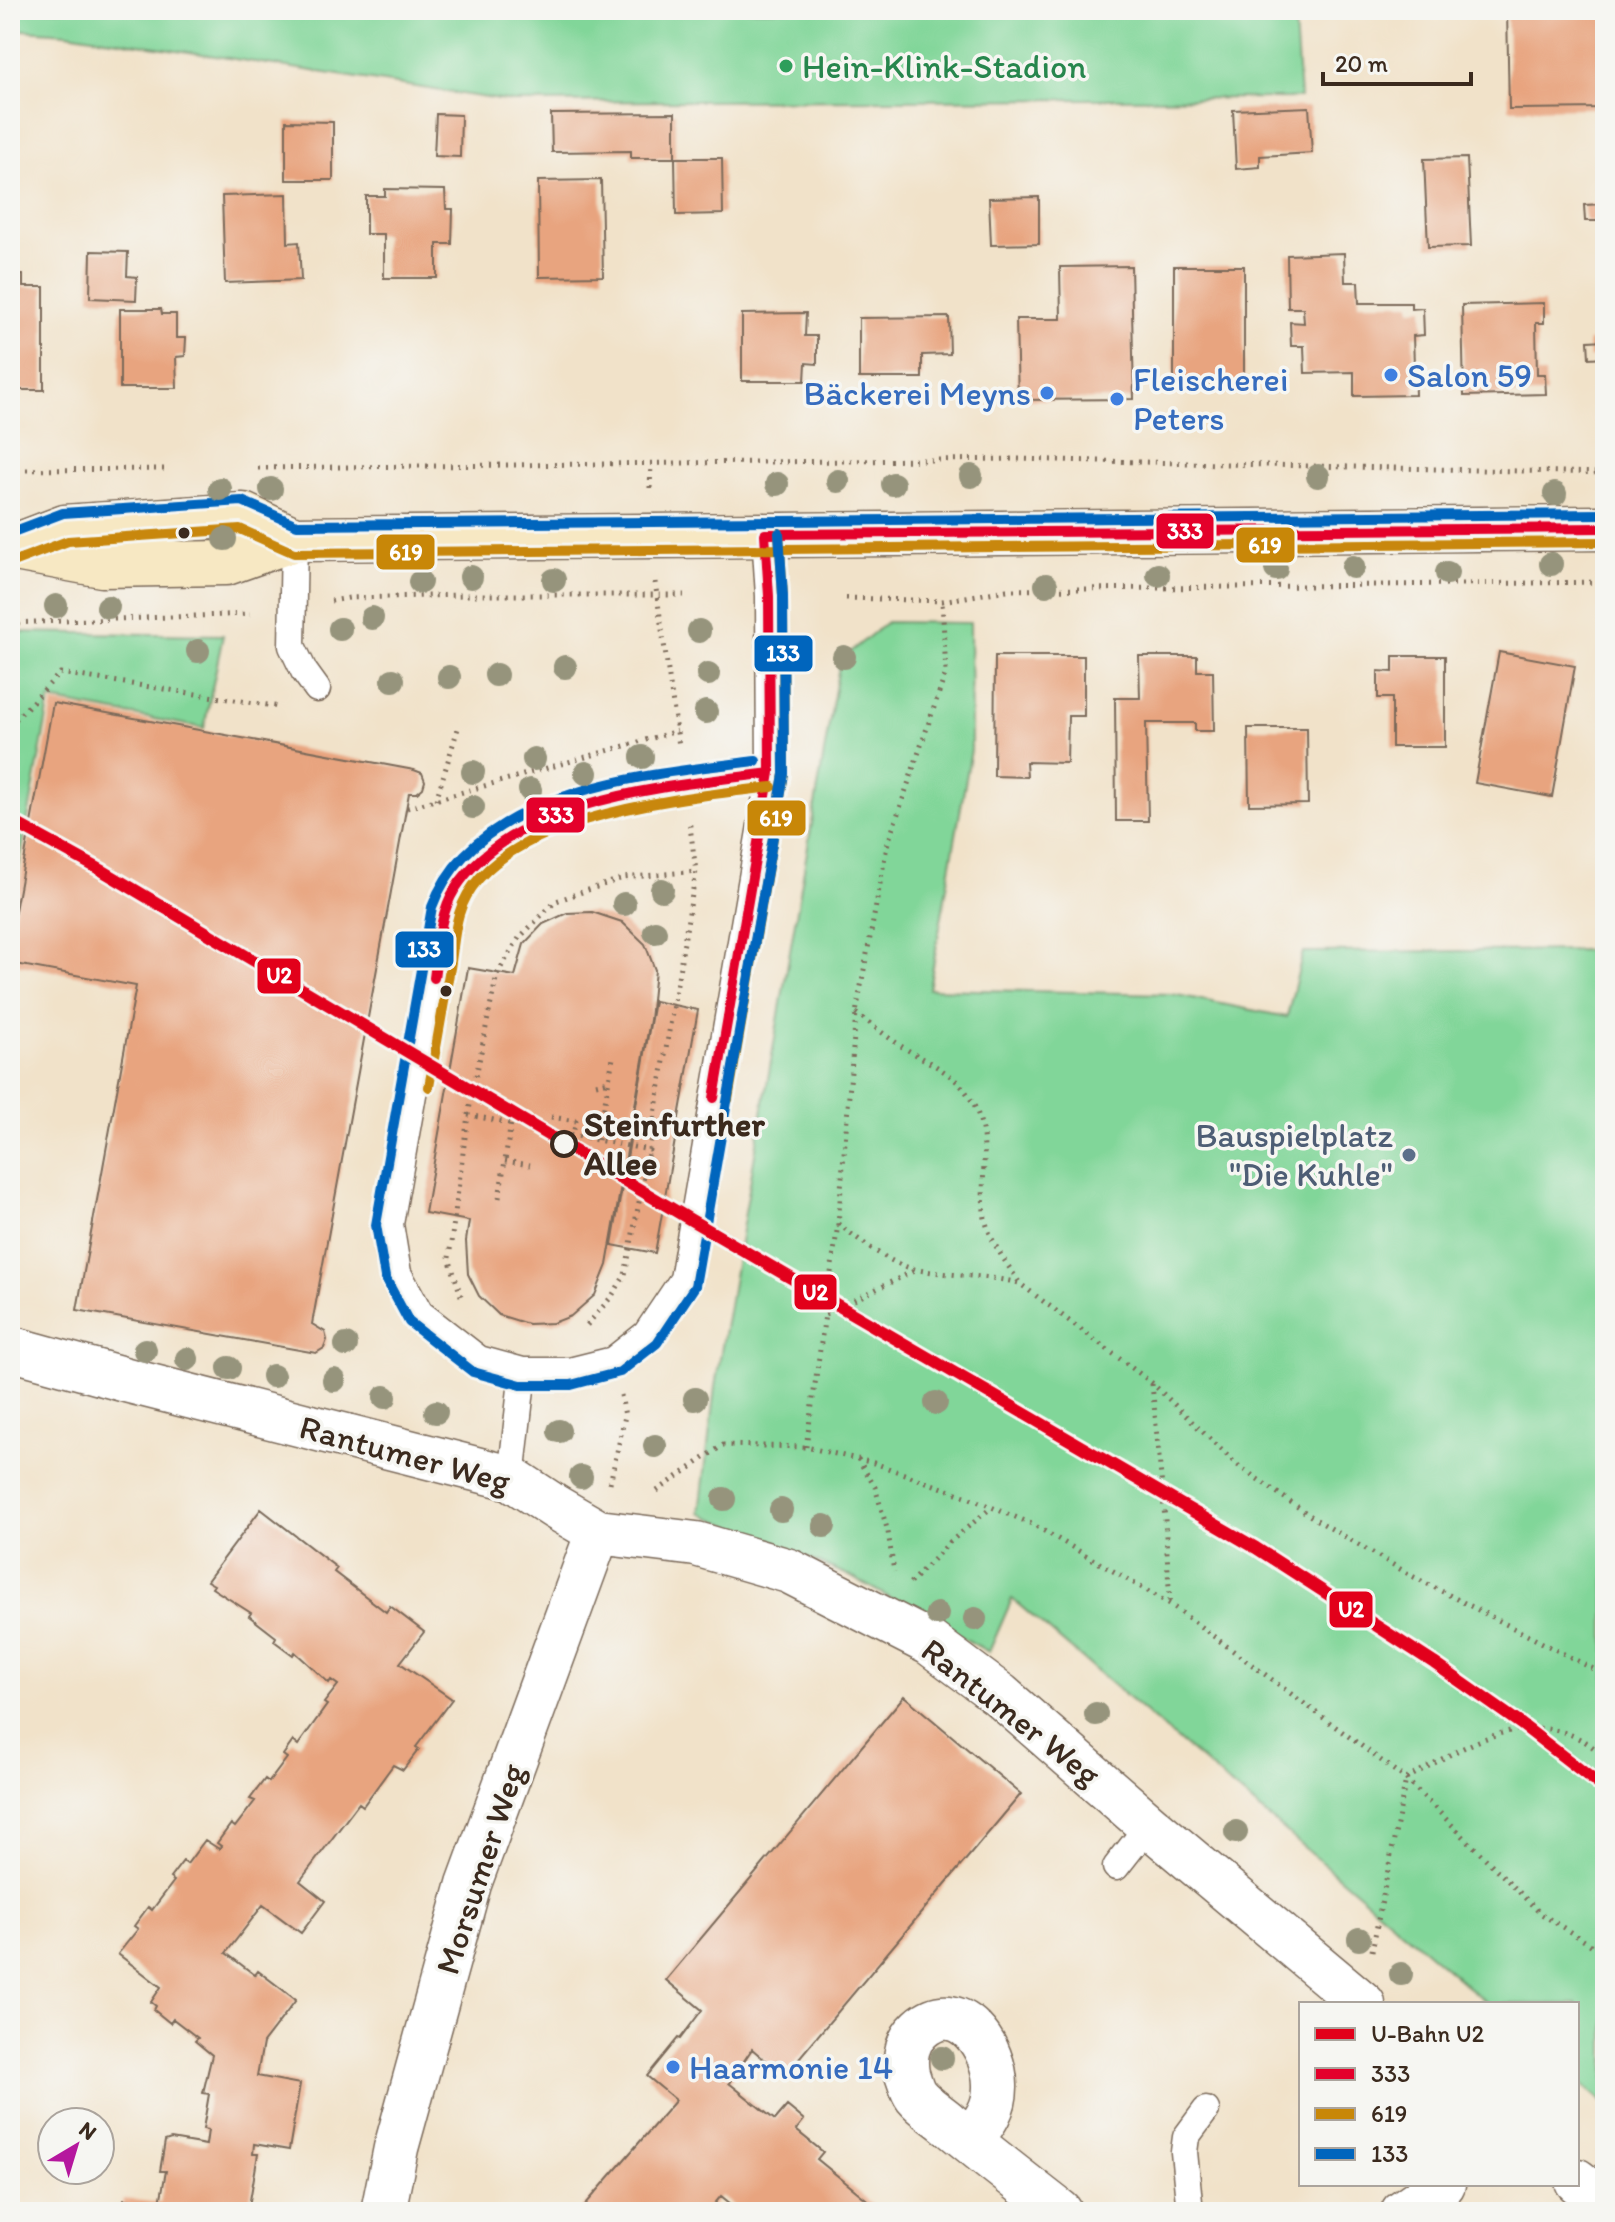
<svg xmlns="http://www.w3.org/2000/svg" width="1615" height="2222" font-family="Itim,sans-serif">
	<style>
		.green { fill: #81d699; stroke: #5e805c; stroke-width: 2 }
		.building { fill: #e8a47f }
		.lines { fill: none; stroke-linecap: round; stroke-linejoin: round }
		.lane-casing { stroke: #7b6a5a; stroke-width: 29 }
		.street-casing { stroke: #7b6a5a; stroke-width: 47 }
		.secondary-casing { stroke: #7b6a5a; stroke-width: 47 }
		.path { stroke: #7b6a5a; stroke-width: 5; stroke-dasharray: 2 6; stroke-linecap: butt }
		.lane { stroke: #fff; stroke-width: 26 }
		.street { stroke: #fff; stroke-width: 44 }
		.secondary { stroke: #f7e8c3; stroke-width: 44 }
		.bus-1-casing { stroke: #f6f6f2; stroke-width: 16 }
		.bus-2-casing { stroke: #f6f6f2; stroke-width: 16 }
		.bus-3-casing { stroke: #f6f6f2; stroke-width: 16 }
		.bus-1 { stroke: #e4002b; stroke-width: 10 }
		.bus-2 { stroke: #c88708; stroke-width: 10 }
		.bus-3 { stroke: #0065bd; stroke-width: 10 }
		.metro-1-casing { stroke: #f6f6f2; stroke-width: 18 }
		.metro-1 { stroke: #e2001a; stroke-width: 12 }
		.tree { fill: #96947c }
		.leisure-dot { fill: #2e9e5b; stroke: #f6f6f2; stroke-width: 3 }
		.shop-dot { fill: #3f7fe0; stroke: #f6f6f2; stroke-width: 3 }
		.bus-dot { fill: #3b2a1e; stroke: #f6f6f2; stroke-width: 3 }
		.stop-dot { fill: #f6f6f2; stroke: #3b2a1e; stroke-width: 4 }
		.service-dot { fill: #5c6f8a; stroke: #f6f6f2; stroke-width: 3 }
		.labels { text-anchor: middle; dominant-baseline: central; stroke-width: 7; stroke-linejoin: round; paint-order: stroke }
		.leisure-label { font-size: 34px; fill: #27864d; stroke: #f6f6f2; text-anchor: start }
		.shop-label { font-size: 34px; fill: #366cbe; stroke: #f6f6f2; text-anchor: start }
		.stop-label { font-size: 34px; font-weight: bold; fill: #3b2a1e; stroke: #f6f6f2; text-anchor: start }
		.service-label { font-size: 34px; fill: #4e5e75; stroke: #f6f6f2; text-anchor: end }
		.street-label { font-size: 34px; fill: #3b2a1e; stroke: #f6f6f2 }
		.line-badge { stroke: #f6f6f2; stroke-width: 3 }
		.badge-label { font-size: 22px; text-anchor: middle; font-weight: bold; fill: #fff }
	</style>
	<rect width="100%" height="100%" fill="#f6f6f2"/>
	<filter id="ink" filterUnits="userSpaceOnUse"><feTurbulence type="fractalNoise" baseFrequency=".0125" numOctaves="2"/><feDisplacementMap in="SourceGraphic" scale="16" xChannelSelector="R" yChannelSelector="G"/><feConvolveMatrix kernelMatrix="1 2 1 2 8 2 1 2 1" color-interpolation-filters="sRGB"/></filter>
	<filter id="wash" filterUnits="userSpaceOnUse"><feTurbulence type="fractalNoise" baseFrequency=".006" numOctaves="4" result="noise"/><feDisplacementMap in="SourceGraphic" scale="32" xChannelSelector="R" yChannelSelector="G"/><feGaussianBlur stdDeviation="1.8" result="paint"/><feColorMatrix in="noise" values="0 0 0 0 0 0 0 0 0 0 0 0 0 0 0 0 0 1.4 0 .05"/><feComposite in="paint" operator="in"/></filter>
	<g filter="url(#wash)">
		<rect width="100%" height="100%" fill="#f1e2c9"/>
		<path class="green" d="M10,10H1294L1300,98L513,102L67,33L10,29Z
			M887,622L970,623L971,750L929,989L1172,994L1287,1017L1303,952L1605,950V2104L1577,2080V2004H1488L1012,1599L989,1652L848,1575L700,1513L715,1387L840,660Z
			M10,632L223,635L204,728L50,700L10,915Z"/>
		<g id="blocks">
			<path class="building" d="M1507,10H1605V108L1509,109Z
				M1309,107L1312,153L1260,156V167L1236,169L1233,110Z
				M675,113V158H722L723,214L676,215L675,158H631V151L552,152L551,114Z
				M436,114L461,115L460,157L434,156Z
				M286,121L333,122V180H286Z
				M1467,158L1471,246L1428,247L1424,159Z
				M601,180L603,276L539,277L538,181Z
				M385,189L445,190L446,209H453L452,244H437V278H384V234H366V196H385Z
				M287,194L288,243L299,242L301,280L225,283L222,196Z
				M1039,197V244L991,245L989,198Z
				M1605,204V221H1585L1584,205Z
				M91,251L128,252L127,276L137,277L136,300L90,298Z
				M1344,253L1345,282H1358L1359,303H1411V309L1423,308L1424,335L1413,336L1415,395L1354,396V372L1305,373L1304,346H1291L1290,322L1304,323L1303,308H1288L1287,255Z
				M1131,266L1134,399L1018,400L1016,319H1061L1060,267Z
				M1174,266H1244V383L1174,384Z
				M10,275H23V287H44V390H10Z
				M1544,303V323H1536L1537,374H1545L1546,394L1464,396L1462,305Z
				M120,309H161L162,314H176V338H186L185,356L176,357L177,388H120Z
				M806,313L805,336H817V364L806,363L805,381H742V314Z
				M949,317L950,354L922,355V378H859V318Z
				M1605,340V357L1589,358L1588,341Z
				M1499,652L1575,666L1552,797L1475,783Z
				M995,656H1084V716H1068L1067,763L1026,762L1027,777L994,776Z
				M1139,656H1197V671H1213L1214,731H1195V723H1146L1148,821H1116L1115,698H1140Z
				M1393,656H1445V747H1392V698H1378V671L1393,672Z
				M53,703L414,770L422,773L425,781L423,788L417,793H409L312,1324L325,1332L327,1340L324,1348L316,1353L77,1310L136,986L10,963V938Z
				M1248,728H1307L1308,804L1249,805Z
				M592,912L622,922L645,944L655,970L650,1020L607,1265L595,1295L571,1316L553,1323L528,1324L499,1315L479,1296L468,1274L466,1241L469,1221L425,1213L468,968L515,976L524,944L543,924L567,913Z
				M654,1001L698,1010L655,1253L612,1245Z
				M261,1509L337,1568L334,1572L386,1612L390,1606L424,1632L400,1663L452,1699L416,1747L419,1749L403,1770L393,1765L363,1806L359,1803L300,1881L325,1901L301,1933L263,1905L226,1953L255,1975L258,1971L296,2000L263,2043L257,2076L300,2084L289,2150L254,2144L253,2154H258L248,2212H122L124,2199L160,2203L166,2171H160L165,2141L171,2139L206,2145L208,2130L203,2129L209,2094L203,2093L212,2055L195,2041L198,2038L173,2019L170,2023L154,2010L156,2006L151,2002L161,1987L118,1954L138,1929L134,1926L148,1907L152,1910L174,1881L170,1878L183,1861L187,1864L205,1840L219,1849L221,1846L217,1843L231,1824L235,1827L255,1801L250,1799L265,1779L269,1782L287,1758L283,1755L293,1741L298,1745L327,1705L324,1703L338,1685L331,1680L329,1683L295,1652L293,1655L274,1641L276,1637L249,1616L251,1613L212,1588L214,1585L207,1581Z
				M904,1696L1021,1794L784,2076L752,2049L729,2083L775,2120L787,2106L804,2120L796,2130L823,2152L817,2159L882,2212H741L721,2196L708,2212H579L676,2100L647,2076L678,2038L680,2039L702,2010L666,1980Z"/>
		</g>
	</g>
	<g filter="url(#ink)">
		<use href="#blocks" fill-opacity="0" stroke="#7b6a5a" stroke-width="2"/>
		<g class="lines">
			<g class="lane-casing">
				<path id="lane" d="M765,534L769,596L770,773L683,1279L646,1334L613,1360L569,1371H523L479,1359L420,1313L398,1273L390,1224L446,909C453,893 461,876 475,863C548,795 675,785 770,773
					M294,539L292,646L304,671L317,689
					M511,1478L523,1371
					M1116,1867L1149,1825
					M1190,2212L1184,2152L1186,2137L1206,2110"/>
			</g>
			<g class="street-casing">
				<path id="street" d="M10,1348L130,1381L511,1478L555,1507L598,1532L696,1544L789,1571L930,1643L1000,1695L1149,1825L1363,2004
					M970,2141C983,2124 995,2110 995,2087C996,2049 959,1994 920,2029C907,2041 904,2056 907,2074C909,2080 912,2091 916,2096C925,2107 939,2115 949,2124C985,2154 1023,2183 1060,2212
					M1577,2181L1605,2203
					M383,2212L396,2148L469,1884L598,1532
					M1403,2212L1443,2184"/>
			</g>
			<g class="secondary-casing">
				<path id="secondary" d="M10,548L102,565L226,563L294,539L1605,528
					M10,548L65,527L243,515L294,539"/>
			</g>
			<path class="path" d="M258,468L1015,459L1605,473
				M10,470L168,469
				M650,488L651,465
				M655,582L679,746
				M846,598L942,601L1007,590L1605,582
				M331,601L349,598L465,595H684
				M10,623L250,614
				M10,725L60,673L280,707
				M436,800L459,725
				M407,808L677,731
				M856,1013C871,1024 886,1036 901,1046C922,1059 952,1072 966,1092C994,1131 980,1167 984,1211C986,1236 1005,1261 1019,1282
				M596,1084L609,1081
				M468,1115L649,1150L696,871L689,819
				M551,1117L576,1121L573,1134
				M598,1140L613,1058
				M505,1161L530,1165
				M499,1198L511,1123
				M838,1224C863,1242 889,1265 919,1270C952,1276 986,1275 1019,1283L1152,1383L1236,1464L1315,1519L1412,1576L1605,1675
				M461,1296L449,1258L468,1115L497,974L519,938L556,901L623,878L696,871
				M825,1314L916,1270
				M587,1325L612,1296L625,1275L649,1150
				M1152,1384L1165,1519L1170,1604
				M806,1447L838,1224L856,1013L887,846L946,672L942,601
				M858,1459L875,1487L888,1532L894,1572
				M610,1483L625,1416L621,1395
				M657,1491L723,1445L806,1447L874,1463L965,1496L1032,1524L1170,1604L1406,1779L1540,1913L1605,1954
				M910,1583L950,1542L992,1507
				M1372,1951L1406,1779C1457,1751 1520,1708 1580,1739C1589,1743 1597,1751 1605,1757"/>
			<use href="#lane" class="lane"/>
			<use href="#street" class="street"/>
			<use href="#secondary" class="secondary"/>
			<g class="bus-1-casing">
				<path id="bus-1" d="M765,534L1605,528
					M434,978C438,949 439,914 455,889C514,797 672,786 770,773
					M714,1098L770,773L769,596L765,534"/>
			</g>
			<g class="bus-2-casing">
				<path id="bus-2" d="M15,561L68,541L240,529L294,553L1605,542
					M429,1087C436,1048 443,1008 450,968C453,950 454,931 459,914C488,815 687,797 772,787
					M728,1100L784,774L783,596L779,533"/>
			</g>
			<g class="bus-3-casing">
				<path id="bus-3" d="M10,533L63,513L242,501L297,525L1605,514
					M779,533L783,596L784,774
					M756,761C649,774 475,789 432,907L376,1225L385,1277L409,1322L473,1372L521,1385H571L620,1372L657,1343L695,1286L784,774"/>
			</g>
			<use href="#bus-1" class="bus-1"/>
			<use href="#bus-2" class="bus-2"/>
			<use href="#bus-3" class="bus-3"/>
			<g class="metro-1-casing">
				<path id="metro-1" d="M10,820L103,871L691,1220L1256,1548L1434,1663L1521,1724L1605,1789"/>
			</g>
			<use href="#metro-1" class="metro-1"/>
		</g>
		<g class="tree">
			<circle cx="971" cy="476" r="12"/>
			<circle cx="1318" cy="476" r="12"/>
			<circle cx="838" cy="481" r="12"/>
			<circle cx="777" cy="484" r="12"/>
			<circle cx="893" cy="484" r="12"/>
			<circle cx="220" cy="489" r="12"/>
			<circle cx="271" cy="489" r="12"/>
			<circle cx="1555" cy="494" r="12"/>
			<circle cx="225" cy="539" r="12"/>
			<circle cx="1551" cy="564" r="12"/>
			<circle cx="1353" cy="567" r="12"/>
			<circle cx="1276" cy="569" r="12"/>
			<circle cx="1447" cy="573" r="12"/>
			<circle cx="1158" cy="575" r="12"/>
			<circle cx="471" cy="577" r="12"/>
			<circle cx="554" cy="580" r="12"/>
			<circle cx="420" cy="582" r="12"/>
			<circle cx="1046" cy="585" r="12"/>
			<circle cx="56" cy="606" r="12"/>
			<circle cx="108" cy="607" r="12"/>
			<circle cx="372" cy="618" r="12"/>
			<circle cx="340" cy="629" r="12"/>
			<circle cx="699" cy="631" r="12"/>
			<circle cx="198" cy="651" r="12"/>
			<circle cx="844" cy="657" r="12"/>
			<circle cx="565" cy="667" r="12"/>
			<circle cx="708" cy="674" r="12"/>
			<circle cx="496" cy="675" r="12"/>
			<circle cx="449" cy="677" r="12"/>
			<circle cx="393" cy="680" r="12"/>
			<circle cx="706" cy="712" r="12"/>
			<circle cx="642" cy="757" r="12"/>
			<circle cx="534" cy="759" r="12"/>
			<circle cx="473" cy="772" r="12"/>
			<circle cx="586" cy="773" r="12"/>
			<circle cx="530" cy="790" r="12"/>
			<circle cx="473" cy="807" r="12"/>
			<circle cx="662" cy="890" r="12"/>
			<circle cx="624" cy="904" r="12"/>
			<circle cx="655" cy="932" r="12"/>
			<circle cx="346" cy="1345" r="12"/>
			<circle cx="145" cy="1350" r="12"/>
			<circle cx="187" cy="1359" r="12"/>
			<circle cx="229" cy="1368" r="12"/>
			<circle cx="273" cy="1376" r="12"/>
			<circle cx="334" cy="1380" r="12"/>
			<circle cx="385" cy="1397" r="12"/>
			<circle cx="695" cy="1399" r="12"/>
			<circle cx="936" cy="1403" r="12"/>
			<circle cx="436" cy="1412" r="12"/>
			<circle cx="559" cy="1431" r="12"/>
			<circle cx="655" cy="1446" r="12"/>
			<circle cx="581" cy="1477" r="12"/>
			<circle cx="724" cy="1499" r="12"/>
			<circle cx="781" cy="1510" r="12"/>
			<circle cx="824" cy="1526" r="12"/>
			<circle cx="937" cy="1614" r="12"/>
			<circle cx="975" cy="1619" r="12"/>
			<circle cx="1096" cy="1714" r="12"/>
			<circle cx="1236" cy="1832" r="12"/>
			<circle cx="1359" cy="1939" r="12"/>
			<circle cx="1401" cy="1974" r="12"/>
			<circle cx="942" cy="2058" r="12"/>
		</g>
	</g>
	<circle class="leisure-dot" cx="786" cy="66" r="8"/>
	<g class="shop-dot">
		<circle cx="1391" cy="375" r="8"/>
		<circle cx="1047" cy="393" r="8"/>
		<circle cx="1117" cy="399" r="8"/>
		<circle cx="673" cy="2067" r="8"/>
	</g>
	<g class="bus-dot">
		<circle cx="184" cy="533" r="7"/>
		<circle cx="446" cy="991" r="7"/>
	</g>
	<circle class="stop-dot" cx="564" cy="1144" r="12"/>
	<circle class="service-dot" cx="1409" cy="1155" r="8"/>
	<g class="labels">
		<g class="leisure-label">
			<text x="802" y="66">Hein-Klink-Stadion</text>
		</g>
		<g class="shop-label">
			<text x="1407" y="375">Salon 59</text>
			<text x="1133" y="379">Fleischerei<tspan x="1133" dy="39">Peters</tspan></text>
			<text x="1031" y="393" text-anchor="end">Bäckerei Meyns</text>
			<text x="689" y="2067">Haarmonie 14</text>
		</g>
		<g class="stop-label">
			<text x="584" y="1124">Steinfurther<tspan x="584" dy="39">Allee</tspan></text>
		</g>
		<g class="service-label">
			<text x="1393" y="1135">Bauspielplatz<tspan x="1393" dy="39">"Die Kuhle"</tspan></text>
		</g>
		<g class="street-label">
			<text transform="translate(405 1454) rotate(15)">Rantumer Weg</text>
			<text transform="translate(1011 1712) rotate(38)">Rantumer Weg</text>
			<text transform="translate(480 1869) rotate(-72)">Morsumer Weg</text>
		</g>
	</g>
	<g class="line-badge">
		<rect x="1155" y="512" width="60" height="38" rx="8" fill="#e4002b"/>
		<rect x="1235" y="526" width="61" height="38" rx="8" fill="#c88708"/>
		<rect x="375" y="533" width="61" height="38" rx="8" fill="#c88708"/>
		<rect x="753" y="634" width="61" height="39" rx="8" fill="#0065bd"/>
		<rect x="525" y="796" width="61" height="38" rx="8" fill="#e4002b"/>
		<rect x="746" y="799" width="61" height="38" rx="8" fill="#c88708"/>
		<rect x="394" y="930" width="61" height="39" rx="8" fill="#0065bd"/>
		<rect x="256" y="957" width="46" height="38" rx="8" fill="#e2001a"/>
		<rect x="793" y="1273" width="45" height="38" rx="8" fill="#e2001a"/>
		<rect x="1328" y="1590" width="46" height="39" rx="8" fill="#e2001a"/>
	</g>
	<g class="badge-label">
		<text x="1185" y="539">333</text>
		<text x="1265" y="553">619</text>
		<text x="406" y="560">619</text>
		<text x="783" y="661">133</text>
		<text x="556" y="823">333</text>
		<text x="776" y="826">619</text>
		<text x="424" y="957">133</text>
		<text x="279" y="983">U2</text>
		<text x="815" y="1300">U2</text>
		<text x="1351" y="1617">U2</text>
	</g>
	<rect width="1615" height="2222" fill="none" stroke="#f6f6f2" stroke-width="40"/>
	<rect x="1299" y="2002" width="280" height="184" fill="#f6f6f2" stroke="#aba49d" stroke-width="2"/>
	<rect x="1315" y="2028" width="40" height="12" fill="#e2001a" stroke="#aba49d" stroke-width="2"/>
	<text x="1371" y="2042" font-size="24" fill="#3b2a1e">U-Bahn U2</text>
	<rect x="1315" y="2068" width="40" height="12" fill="#e4002b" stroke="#aba49d" stroke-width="2"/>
	<text x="1371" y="2082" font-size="24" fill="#3b2a1e">333</text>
	<rect x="1315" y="2108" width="40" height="12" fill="#c88708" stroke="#aba49d" stroke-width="2"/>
	<text x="1371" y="2122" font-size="24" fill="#3b2a1e">619</text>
	<rect x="1315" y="2148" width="40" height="12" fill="#0065bd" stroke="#aba49d" stroke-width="2"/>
	<text x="1371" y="2162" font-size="24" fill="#3b2a1e">133</text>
	<g transform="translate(76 2146) rotate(38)"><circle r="38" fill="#f6f6f2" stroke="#aba49d" stroke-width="2"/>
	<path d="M0-6L14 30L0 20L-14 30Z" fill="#b5179e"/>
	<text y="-12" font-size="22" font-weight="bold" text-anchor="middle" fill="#3b2a1e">N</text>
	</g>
	<path d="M1323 72v12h148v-12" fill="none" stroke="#3b2a1e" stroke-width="4"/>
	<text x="1335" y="72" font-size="24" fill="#3b2a1e" stroke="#f6f6f2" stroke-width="6" paint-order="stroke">20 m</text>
</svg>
